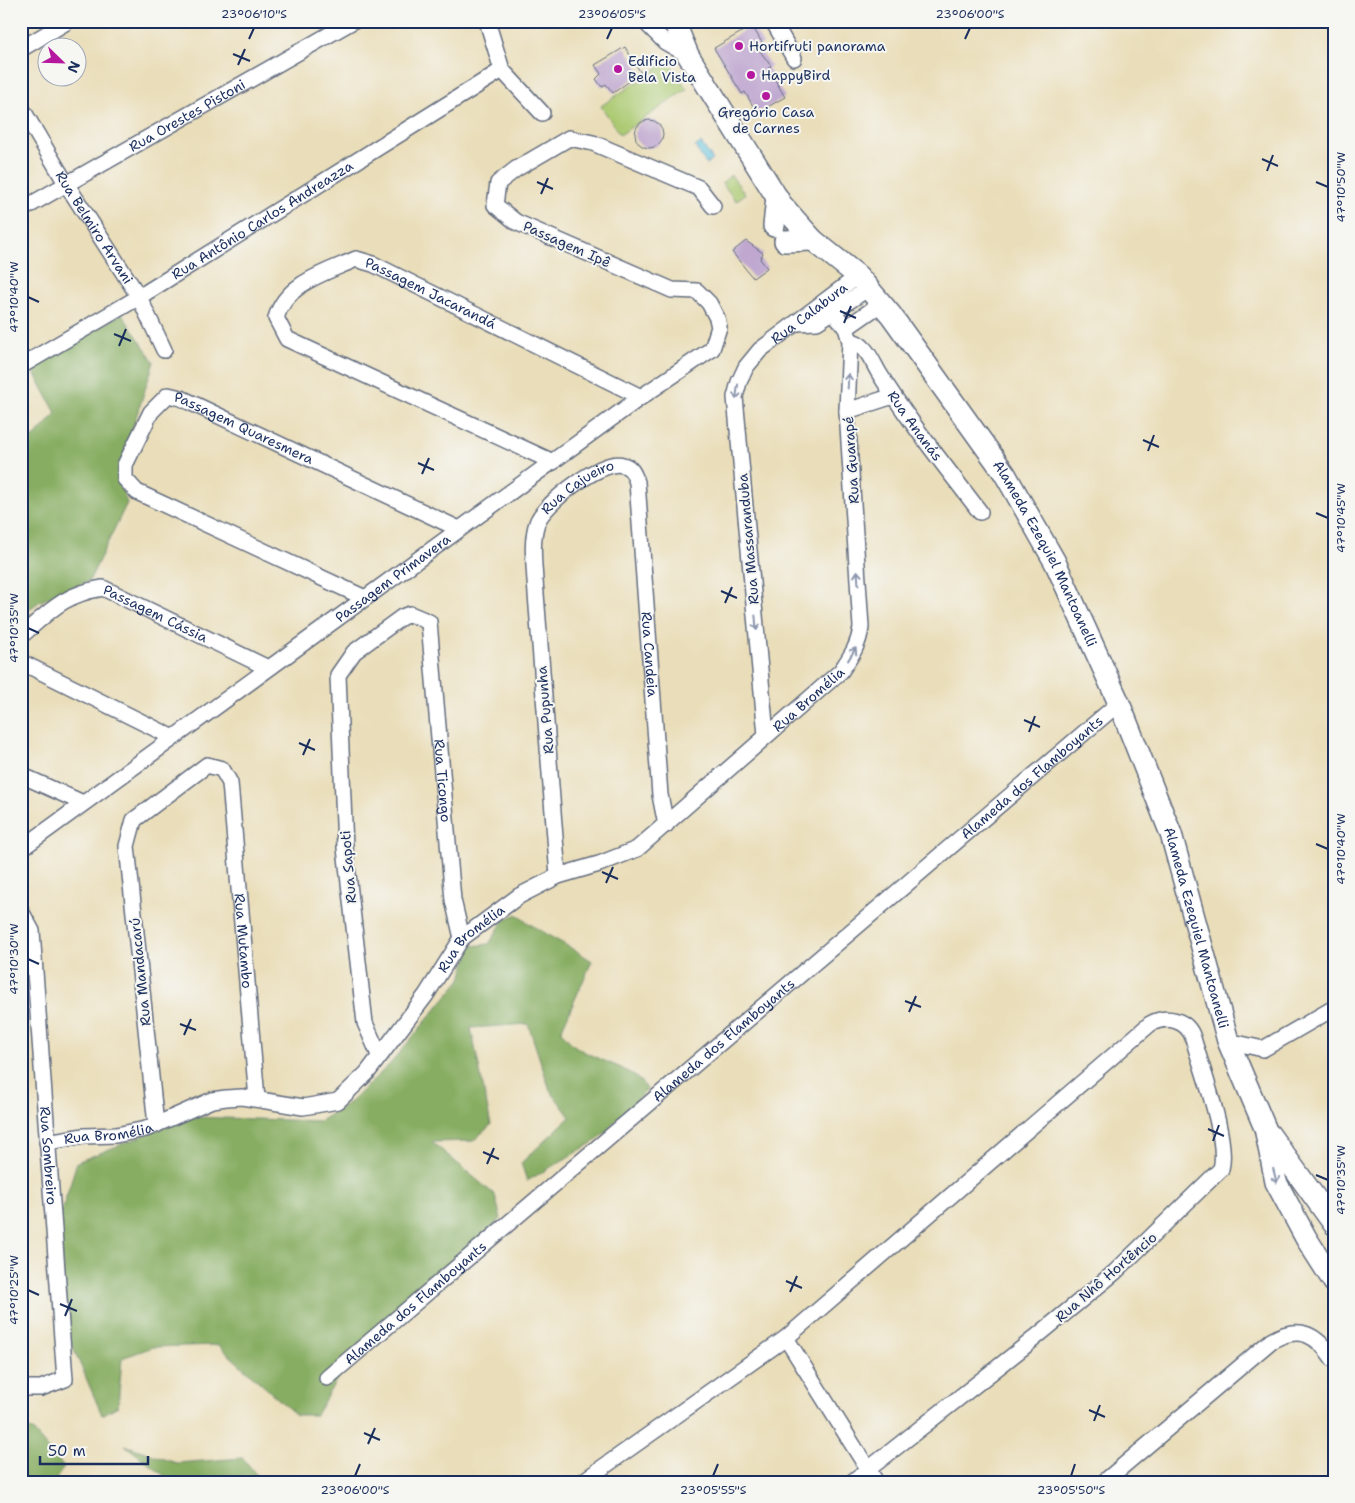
<svg xmlns="http://www.w3.org/2000/svg" width="1355" height="1503" font-family="'Shantell Sans',sans-serif">
	<style>
		.green { fill: #aac970; stroke: #627c67 }
		.forest { fill: #87ad62; stroke: #516e60 }
		.water { fill: #5bbfd9; stroke: #3b779c }
		.building { fill: #bfa7d0 }
		.lines { fill: none; stroke-linecap: round; stroke-linejoin: round }
		.minor-casing { stroke: #636c7e; stroke-width: 18 }
		.secondary-casing { stroke: #636c7e; stroke-width: 24 }
		.minor { stroke: #fff; stroke-width: 15 }
		.secondary { stroke: #fff; stroke-width: 21 }
		.oneway { stroke: #8d97ae }
		.ticks { fill: none; stroke: #1b2f5e; stroke-width: 2 }
		.poi-dot { fill: #b5179e; stroke: #f6f6f2; stroke-width: 2 }
		.labels { text-anchor: middle; dominant-baseline: central; stroke-width: 4; stroke-linejoin: round; paint-order: stroke }
		.poi-label { font-size: 14px; fill: #1b2f5e; stroke: #f6f6f2; text-anchor: start }
		.street-label { font-size: 14px; fill: #1b2f5e; stroke: #f6f6f2 }
		.neatline { fill: none; stroke: #1b2f5e; stroke-width: 2 }
		.ticks-label { font-size: 12px; text-anchor: middle; fill: #1b2f5e }
	</style>
	<rect width="100%" height="100%" fill="#f6f6f2"/>
	<filter id="ink" filterUnits="userSpaceOnUse"><feTurbulence type="fractalNoise" baseFrequency=".02" numOctaves="2"/><feDisplacementMap in="SourceGraphic" scale="10" xChannelSelector="R" yChannelSelector="G"/><feConvolveMatrix kernelMatrix="1 2 1 2 8 2 1 2 1" color-interpolation-filters="sRGB"/></filter>
	<filter id="wash" filterUnits="userSpaceOnUse"><feTurbulence type="fractalNoise" baseFrequency=".0096" numOctaves="4" result="noise"/><feDisplacementMap in="SourceGraphic" scale="20" xChannelSelector="R" yChannelSelector="G"/><feGaussianBlur stdDeviation="1.12" result="paint"/><feColorMatrix in="noise" values="0 0 0 0 0 0 0 0 0 0 0 0 0 0 0 0 0 1.4 0 .05"/><feComposite in="paint" operator="in"/></filter>
	<g filter="url(#wash)">
		<rect width="100%" height="100%" fill="#eadeba"/>
		<path class="green" d="M668,61L687,89L620,135L601,106Z
			M731,175L745,194L736,201L722,183Z"/>
		<path class="forest" d="M122,314L154,362L117,476L127,503L89,581L39,602L21,615V443L35,436L56,413L30,365Z
			M516,914C540,933 567,944 592,961L561,1031C566,1037 571,1044 578,1048C601,1063 630,1065 647,1089L599,1139L527,1181L521,1163L570,1117L550,1090L528,1024L471,1028L491,1125L473,1141L432,1142L495,1195L501,1219L355,1348L316,1415H296L218,1345L153,1347L122,1358L118,1406L102,1415L65,1329L60,1216L77,1162L190,1117L320,1121L350,1102L390,1064L461,979L471,946L489,944L503,921Z
			M21,1428L32,1430L64,1467L54,1482H21Z
			M125,1445L176,1463L243,1458L262,1482H172Z"/>
		<path class="water" d="M701,143L713,160L706,164L695,147Z"/>
		<g id="blocks">
			<path class="building" d="M752,26L763,44L757,47L771,66L768,68L785,97L757,113L745,92L742,94L714,48Z
				M625,47L641,73L613,93L606,84L602,87L596,79L601,74L595,65Z
				M635 134a14 14 0 1 1 28 0a14 14 0 1 1-28 0Z
				M746,241L763,253L760,259L767,268L753,278L732,252Z"/>
		</g>
	</g>
	<g filter="url(#ink)">
		<use href="#blocks" fill-opacity="0" stroke="#636c7e" stroke-width="1"/>
		<g class="lines">
			<g class="minor-casing">
				<g id="minor">
					<path d="M487,21L502,70L542,113"/>
					<path d="M644,21L665,42L688,55"/>
					<path d="M773,21L794,58"/>
					<path d="M21,49L68,21"/>
					<path id="s1" d="M21,107L67,185L139,297L164,350"/>
					<path id="s2" d="M21,210L353,21"/>
					<path d="M796,323L817,322L869,288"/>
					<path d="M846,328L882,303"/>
					<path id="s3" d="M850,341C865,342 872,361 879,373C909,422 946,467 980,512"/>
					<path id="s4" d="M21,366L139,297L502,70"/>
					<path d="M847,411L893,396"/>
					<path id="s5" d="M553,462L287,339L276,318C286,283 325,273 356,259L373,264L641,397"/>
					<path id="s6" d="M365,598L137,492L125,479V465L151,412L168,395L181,398L459,529"/>
					<path id="s7" d="M21,636C50,611 64,594 103,588L268,668"/>
					<path d="M21,662L172,737"/>
					<path id="s8" d="M766,735L735,397L739,382L746,367L760,350L858,276"/>
					<path d="M21,775L83,803"/>
					<path id="s9" d="M21,849L641,397L712,349L719,327L717,318L709,303L697,291L672,290L516,222L495,205L498,183L516,169L569,138L593,143L699,188L713,206"/>
					<path id="s10" d="M558,876L535,581C534,563 531,540 537,523C543,504 603,458 623,465C632,467 634,475 637,482L660,795L666,825"/>
					<path id="s11" d="M21,911L32,931L65,1379L41,1388H21"/>
					<path d="M1228,1041L1263,1049L1334,1008"/>
					<path id="s12" d="M379,1055L365,1023L345,848L338,675L354,652L402,617L410,614L429,622L453,900L462,938"/>
					<path id="s13" d="M156,1125L127,846L134,820L207,765L222,769L230,783L257,1099"/>
					<path id="s14" d="M47,1142L84,1136L116,1135L146,1129L212,1100L226,1098L242,1097L303,1107L338,1101L367,1073L426,995L462,938L519,896L558,876L599,864L637,849L841,671C851,656 859,645 861,627L847,411L850,341L846,328L825,301"/>
					<path d="M786,1338L876,1482"/>
					<path id="s15" d="M327,1378L1119,703"/>
					<path d="M582,1482L786,1338L1150,1024C1166,1015 1187,1019 1193,1038C1202,1070 1229,1140 1221,1169L1115,1272L1025,1346L852,1482"/>
					<path d="M1104,1482L1271,1341C1300,1324 1317,1335 1334,1360"/>
				</g>
			</g>
			<g class="secondary-casing">
				<g id="secondary">
					<path id="s16" d="M674,21L688,55L781,204L813,240L858,276L891,315L1005,474L1055,562L1119,703L1171,834L1228,1041L1265,1128L1276,1182L1306,1238L1334,1282"/>
					<path d="M774,226L777,197"/>
					<path d="M785,241L813,240"/>
					<path d="M1269,1134L1334,1224"/>
				</g>
			</g>
			<use href="#minor" class="minor"/>
			<use href="#secondary" class="secondary"/>
		</g>
		<defs><path id="oneway-shaft" d="M-6 0H5M1.5-3L5.5 0L1.5 3" fill="none" stroke-width="1.6" stroke-linecap="round" stroke-linejoin="round" transform="scale(1.25)"/></defs>
		<g class="oneway">
			<use href="#oneway-shaft" transform="translate(848 381) rotate(-88)"/>
			<use href="#oneway-shaft" transform="translate(737 392) rotate(98)"/>
			<use href="#oneway-shaft" transform="translate(858 578) rotate(-94)"/>
			<use href="#oneway-shaft" transform="translate(756 623) rotate(85)"/>
			<use href="#oneway-shaft" transform="translate(852 654) rotate(-58)"/>
			<use href="#oneway-shaft" transform="translate(1275 1176) rotate(76)"/>
		</g>
	</g>
	<path class="ticks" d="M249,39L254,28M607,39L612,28M965,39L970,28M233,54L250,61M238,65L245,49M1262,159L1278,166M1267,171L1273,155M537,182L553,189M1316,182L1328,187M541,194L548,178M28,297L39,302M840,311L856,318M844,323L851,306M114,334L131,341M119,346L126,329M1143,440L1159,447M1148,451L1154,435M418,463L434,470M422,474L429,458M1316,513L1328,518M721,591L737,598M725,603L732,587M28,628L39,633M1024,720L1040,727M1029,732L1035,716M299,743L315,750M303,755L310,739M1316,844L1328,849M602,872L618,879M606,883L613,867M28,959L39,964M905,1001L921,1007M909,1012L916,996M180,1024L196,1030M184,1035L191,1019M1208,1129L1224,1136M1213,1141L1219,1125M483,1152L499,1159M487,1164L494,1148M1316,1175L1328,1180M786,1281L802,1288M28,1290L39,1295M790,1292L797,1276M60,1304L77,1311M65,1316L72,1299M1089,1410L1105,1417M1094,1421L1100,1405M364,1433L380,1440M368,1444L375,1428M355,1476L360,1464M713,1476L718,1464M1071,1476L1075,1464"/>
	<g class="poi-dot">
		<circle cx="739" cy="46" r="5"/>
		<circle cx="618" cy="69" r="5"/>
		<circle cx="751" cy="75" r="5"/>
		<circle cx="766" cy="96" r="5"/>
	</g>
	<g class="labels">
		<g class="poi-label">
			<text x="749" y="46">Hortifruti panorama</text>
			<text x="628" y="61">Edificio<tspan x="628" dy="16">Bela Vista</tspan></text>
			<text x="761" y="75">HappyBird</text>
			<text x="766" y="112" text-anchor="middle">Gregório Casa<tspan x="766" dy="16">de Carnes</tspan></text>
		</g>
		<g class="street-label">
			<text stroke="none"><textPath href="#s2" startOffset="191">Rua Orestes Pistoni</textPath></text>
			<text stroke="none"><textPath href="#s4" startOffset="282">Rua Antônio Carlos Andreazza</textPath></text>
			<text stroke="none"><textPath href="#s1" startOffset="141">Rua Belmiro Arvani</textPath></text>
			<text transform="translate(567 244) rotate(24)">Passagem Ipê</text>
			<text stroke="none"><textPath href="#s5" startOffset="502">Passagem Jacarandá</textPath></text>
			<text stroke="none"><textPath href="#s8" startOffset="455">Rua Calabura</textPath></text>
			<text stroke="none"><textPath href="#s3" startOffset="109">Rua Ananás</textPath></text>
			<text stroke="none"><textPath href="#s6" startOffset="449">Passagem Quaresmera</textPath></text>
			<text transform="translate(851 460) rotate(-94)">Rua Guarapé</text>
			<text stroke="none"><textPath href="#s10" startOffset="410">Rua Cajueiro</textPath></text>
			<text transform="translate(748 539) rotate(-95)">Rua Massaranduba</text>
			<text stroke="none"><textPath href="#s16" startOffset="654">Alameda Ezequiel Mantoanelli</textPath></text>
			<text stroke="none"><textPath href="#s9" startOffset="460">Passagem Primavera</textPath></text>
			<text stroke="none"><textPath href="#s7" startOffset="155">Passagem Cássia</textPath></text>
			<text stroke="none"><textPath href="#s10" startOffset="658">Rua Candeia</textPath></text>
			<text stroke="none"><textPath href="#s14" startOffset="931">Rua Bromélia</textPath></text>
			<text transform="translate(545 710) rotate(-95)">Rua Pupunha</text>
			<text stroke="none"><textPath href="#s15" startOffset="926">Alameda dos Flamboyants</textPath></text>
			<text stroke="none"><textPath href="#s12" startOffset="660">Rua Ticongo</textPath></text>
			<text transform="translate(348 867) rotate(-95)">Rua Sapoti</text>
			<text stroke="none"><textPath href="#s16" startOffset="1059">Alameda Ezequiel Mantoanelli</textPath></text>
			<text stroke="none"><textPath href="#s14" startOffset="511">Rua Bromélia</textPath></text>
			<text stroke="none"><textPath href="#s13" startOffset="589">Rua Mutambo</textPath></text>
			<text transform="translate(140 972) rotate(-96)">Rua Mandacarú</text>
			<text stroke="none"><textPath href="#s15" startOffset="521">Alameda dos Flamboyants</textPath></text>
			<text stroke="none"><textPath href="#s14" startOffset="62">Rua Bromélia</textPath></text>
			<text stroke="none"><textPath href="#s11" startOffset="248">Rua Sombreiro</textPath></text>
			<text transform="translate(1106 1277) rotate(-41)">Rua Nhô Hortêncio</text>
			<text stroke="none"><textPath href="#s15" startOffset="116">Alameda dos Flamboyants</textPath></text>
		</g>
	</g>
	<rect width="1355" height="1503" fill="none" stroke="#f6f6f2" stroke-width="55"/>
	<g transform="translate(62 62) rotate(113)"><circle r="24" fill="#f6f6f2" stroke="#9ea6b7"/>
	<path d="M0-4L9 19L0 12L-9 19Z" fill="#b5179e"/>
	<text y="-8" font-size="14" font-weight="bold" text-anchor="middle" fill="#1b2f5e">N</text>
	</g>
	<path d="M40 1456v8h108v-8" fill="none" stroke="#1b2f5e" stroke-width="2.5"/>
	<text x="48" y="1456" font-size="15" fill="#1b2f5e" stroke="#f6f6f2" stroke-width="4" paint-order="stroke">50 m</text>
	<rect x="28" y="28" width="1300" height="1448" class="neatline"/>
	<g class="ticks-label">
		<text x="254" y="18">23°06'10"S</text>
		<text x="612" y="18">23°06'05"S</text>
		<text x="970" y="18">23°06'00"S</text>
		<text transform="translate(1341 187) rotate(-90)" y="4">47°10'50"W</text>
		<text transform="translate(14 297) rotate(-90)" y="4">47°10'40"W</text>
		<text transform="translate(1341 518) rotate(-90)" y="4">47°10'45"W</text>
		<text transform="translate(14 628) rotate(-90)" y="4">47°10'35"W</text>
		<text transform="translate(1341 849) rotate(-90)" y="4">47°10'40"W</text>
		<text transform="translate(14 959) rotate(-90)" y="4">47°10'30"W</text>
		<text transform="translate(1341 1180) rotate(-90)" y="4">47°10'35"W</text>
		<text transform="translate(14 1290) rotate(-90)" y="4">47°10'25"W</text>
		<text x="355" y="1494">23°06'00"S</text>
		<text x="713" y="1494">23°05'55"S</text>
		<text x="1071" y="1494">23°05'50"S</text>
	</g>
</svg>
